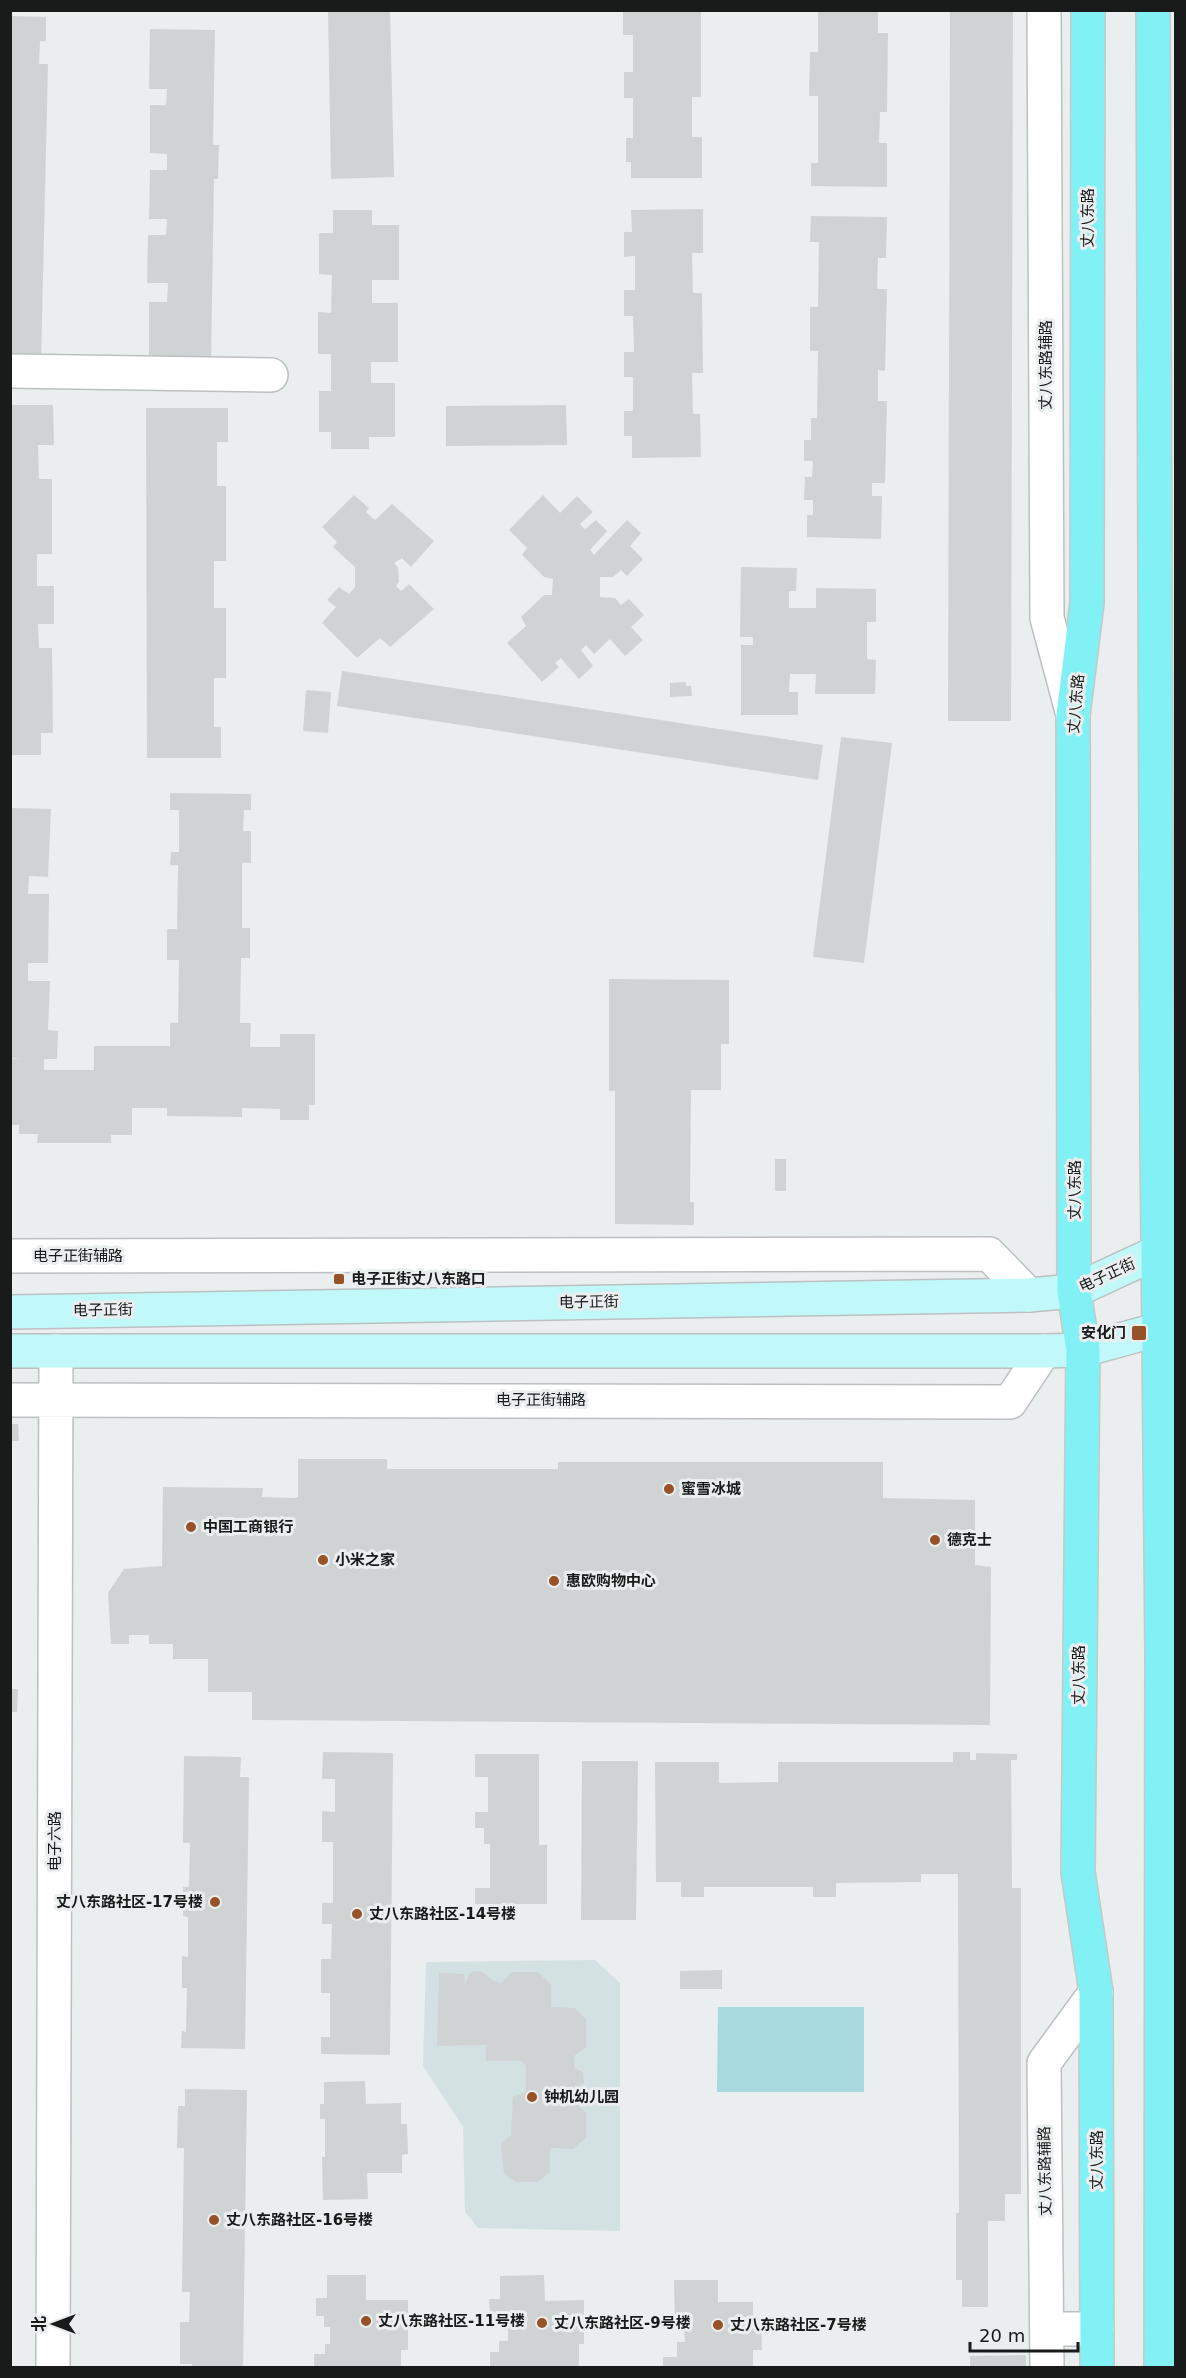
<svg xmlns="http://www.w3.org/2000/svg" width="1186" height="2378" font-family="'DejaVu Sans','Noto Sans SC',sans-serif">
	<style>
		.built { fill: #d4e1e2 }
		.green { fill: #a8d9dc }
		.building { fill: #cfd3d3 }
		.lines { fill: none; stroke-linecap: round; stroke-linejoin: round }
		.street-casing { stroke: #bcc0c0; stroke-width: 36 }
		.secondary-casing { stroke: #bcc0c0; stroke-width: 36 }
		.primary-casing { stroke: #c8c8c8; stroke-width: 36 }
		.street { stroke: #fff; stroke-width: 33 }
		.secondary { stroke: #c1f8fa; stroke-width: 33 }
		.primary { stroke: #82f1f5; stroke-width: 33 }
		.poi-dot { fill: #975228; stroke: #eaeeee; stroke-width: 2 }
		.labels { text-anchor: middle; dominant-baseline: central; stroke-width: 6; stroke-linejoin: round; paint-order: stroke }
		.street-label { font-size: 15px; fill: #191b1b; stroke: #eaeeee }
		.poi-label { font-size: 15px; font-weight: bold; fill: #191b1b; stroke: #eaeeee; text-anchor: start }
	</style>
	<rect width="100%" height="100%" fill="#eaeeee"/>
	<path class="built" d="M595,1960L620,1983V2231L478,2228L465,2212L463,2127L423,2066L426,1962Z"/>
	<path class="green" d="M718,2007H864V2092H717Z"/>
	<path class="building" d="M328,10H390L394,177L331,179Z
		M701,10V97H692V137H702V178H631V162H626V138H633V98H624V72H633V35H623V11Z
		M818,10H878V33H888L887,112H880L879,143H887V187L811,186V163H818V96H809L810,52H818Z
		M950,10H1013L1011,721H948Z
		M10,16L46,17V41H40L39,64H48L41,363L10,362Z
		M150,29L215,30L213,145H219L218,179H214L211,362L149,361V302H167L168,283H147L148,235H166L167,219H149L150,170H167V154L150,153V105H166L167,89H149Z
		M703,209V253H692L693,293H702L703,373H692L693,414H700L701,457L632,458V436H624V411H633V377H624V352H634L633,316H624V290H635V256L624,257V232H632L631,210Z
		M333,210H372V225H399V280H372V303H398V362H371V383H395V437H369V449H331V432H319V391H331V354H318V312L331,313L332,275L319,274V233H333Z
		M811,216L887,217L886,258H878L877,289H887L885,371L878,370V401H887L885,483H872V496H882L881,539L807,537V515H813V500H804L805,477H812L813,461H804V440H811V418H817L818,351H810V307H818L819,242H810Z
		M10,405H53L54,445H38L39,479H52V554H37V586H54V624H38L39,648H52L53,733H41V755H10Z
		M566,405L567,445L446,446V406Z
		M146,408H228V442H217V486H226V561H214V608H226V678H214V727H221V758H147Z
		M354,495L369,508L366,512L375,520L392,504L434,541L411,567L402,558L394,563L398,568L399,582L396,586L401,591L409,584L434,609L390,647L380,638L357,658L322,623L336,607L327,600L339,587L349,594L355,587V567L333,547L337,542L322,527Z
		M543,495L560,513L577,496L593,512L580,524L585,529L596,520L607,531L590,550L594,555L627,520L641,533L630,546L643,559L627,576L621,570L613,577H600V597L615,598L621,605L629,599L644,615L631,627L643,640L625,656L610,639L594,654L586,645L581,650L593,666L579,679L561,658L555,663L559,667L542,682L507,643L526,626L521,617L544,595H552L553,579L544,577L522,555L527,548L509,530Z
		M741,567L797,568L796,591H789V608H816V588L876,589V622H867V659L876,660L875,694H815L816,674H790L789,692H798V715H741V645H753V637H740Z
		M342,671L823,745L818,780L337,706Z
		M686,682V686H691L692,696L670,697V683Z
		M306,690L331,692L328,733L303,731Z
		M841,737L892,743L864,963L813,957Z
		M170,793L251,794V810H244L243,831H251V863H242V928H250V958H241L240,1023H251L250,1047H280V1034H315V1105H309V1120H280V1109L242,1108V1117L167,1116V1108H132V1135H111V1143H37L38,1134H19V1125H10V1059L20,1058H10V808L51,809L48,877L29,876L28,894H49L48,963H28V981H50L48,1030L58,1031L57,1059H44V1070H94V1046H170V1023H178L179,960H167V929H177L178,865H170L171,852H179V810H170Z
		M609,979L729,980V1044H721V1090H691L690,1202H694V1225L615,1224V1091H609Z
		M775,1159H786V1191H775Z
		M10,1424H18L19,1441H10Z
		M298,1459H387V1469H558V1462H883V1498L975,1500V1565L991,1567L990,1725L252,1720V1692H208V1659H173V1644H149V1635H129V1644H111L108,1593L124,1569L162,1566L163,1487L263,1488L262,1497L295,1498L298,1497Z
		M10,1689H18L17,1712H10Z
		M323,1752L393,1753L390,2055L321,2054V2037H330V1993H321V1959H331L332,1924H322V1903H333V1842H322V1811L335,1812V1779H322Z
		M953,1752H970V1760H976V1753L1017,1754V1760H1011L1012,1888H1021V2194H1005V2221H988V2307H962V2280H956V2213H959L958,1874H921V1882L836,1883V1897H813V1887H704V1897H681V1882H656L655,1762H719V1783L778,1782V1762H953Z
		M475,1754H539V1845H547V1904H475V1888H490V1844H484V1828H475V1812H488V1777H475Z
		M184,1756L241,1757L240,1777H249L245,2049L181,2048L182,2031L186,2032L187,1988H182V1956L188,1957V1917L183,1916V1887H189L190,1843H183Z
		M582,1761H638L636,1920H581Z
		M722,1970V1989H680V1971Z
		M474,1971H481L494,1981L501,1983L513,1972H538L551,1985V2007L575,2008L586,2019V2047L574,2056L575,2068L583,2072L584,2082L574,2091V2101L586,2113V2138L573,2149L550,2148V2172L538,2182H516L504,2174L501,2144L511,2135L513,2097L526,2092V2066L522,2061H486V2045L437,2046L439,1973L464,1974L465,1985L469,1974Z
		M365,2081L366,2104L401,2103V2124H407L408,2154L402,2155V2173H367L368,2199L323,2200L322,2157H325V2119H320V2104H324V2082Z
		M185,2089L247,2090L243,2368H192V2364H180V2322H189L190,2292H182L184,2148H177L178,2106H185Z
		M327,2275H366V2300H408V2350H401V2368H314V2354H325V2344H330V2327H324V2316H316V2298H327Z
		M544,2275L545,2301L584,2300V2344H579V2368H490V2352H499V2341H508V2330H500V2316H490L489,2299H500V2276Z
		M674,2280H718V2302H753V2320H761L762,2350H753V2368H663V2357H677V2342H685L684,2329H675Z
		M1026,2355V2368H970V2356Z"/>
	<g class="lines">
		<g class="street-casing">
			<path id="street" d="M1044,10L1047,618L1073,715
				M10,371L271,375
				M10,1256L989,1254L1029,1295
				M10,1400L1010,1402L1044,1351
				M1047,2329H1097
				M53,2368L56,1351
				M1047,2368L1044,2063L1096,1992"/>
		</g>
		<g class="secondary-casing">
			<path id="secondary" d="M10,1312L1029,1295L1074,1291L1158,1252L1176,1249
				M10,1351H1044L1083,1350L1160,1329H1176"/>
		</g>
		<g class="primary-casing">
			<path id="primary" d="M1088,10L1087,603L1073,715L1074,1291L1083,1350L1078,1872L1096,1992L1097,2368
				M1153,10L1157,1140L1162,1651L1161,2368"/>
		</g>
		<use href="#street" class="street"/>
		<use href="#secondary" class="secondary"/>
		<use href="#primary" class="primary"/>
	</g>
	<g class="poi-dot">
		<rect x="333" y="1273" width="12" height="12" rx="3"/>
		<rect x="1131" y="1325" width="16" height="16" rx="3"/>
		<circle cx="669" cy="1489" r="6"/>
		<circle cx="191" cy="1527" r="6"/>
		<circle cx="935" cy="1540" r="6"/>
		<circle cx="323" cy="1560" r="6"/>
		<circle cx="554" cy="1581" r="6"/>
		<circle cx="215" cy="1902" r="6"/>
		<circle cx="357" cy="1914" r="6"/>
		<circle cx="532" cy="2097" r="6"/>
		<circle cx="214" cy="2220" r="6"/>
		<circle cx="366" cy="2321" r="6"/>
		<circle cx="542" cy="2323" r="6"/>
		<circle cx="718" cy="2325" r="6"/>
	</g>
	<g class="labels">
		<g class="street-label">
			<text transform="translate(1088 218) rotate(-90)">丈八东路</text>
			<text transform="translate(1046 365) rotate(-90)">丈八东路辅路</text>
			<text transform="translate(1076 704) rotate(-85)">丈八东路</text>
			<text transform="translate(1075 1190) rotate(-90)">丈八东路</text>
			<text x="78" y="1256">电子正街辅路</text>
			<text transform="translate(1107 1275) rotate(-25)">电子正街</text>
			<text transform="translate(589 1302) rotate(-1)">电子正街</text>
			<text transform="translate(103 1310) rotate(-1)">电子正街</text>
			<text x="541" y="1400">电子正街辅路</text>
			<text transform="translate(1079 1675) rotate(-90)">丈八东路</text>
			<text transform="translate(55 1841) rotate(-90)">电子六路</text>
			<text transform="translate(1097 2160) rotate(-90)">丈八东路</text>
			<text transform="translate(1045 2171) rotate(-91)">丈八东路辅路</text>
		</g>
		<g class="poi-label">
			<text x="351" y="1279">电子正街丈八东路口</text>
			<text x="1126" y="1333" text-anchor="end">安化门</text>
			<text x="681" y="1489">蜜雪冰城</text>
			<text x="203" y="1527">中国工商银行</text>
			<text x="947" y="1540">德克士</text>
			<text x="335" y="1560">小米之家</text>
			<text x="566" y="1581">惠欧购物中心</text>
			<text x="203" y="1902" text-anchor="end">丈八东路社区-17号楼</text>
			<text x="369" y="1914">丈八东路社区-14号楼</text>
			<text x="544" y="2097">钟机幼儿园</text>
			<text x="226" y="2220">丈八东路社区-16号楼</text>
			<text x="378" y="2321">丈八东路社区-11号楼</text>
			<text x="554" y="2323">丈八东路社区-9号楼</text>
			<text x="730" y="2325">丈八东路社区-7号楼</text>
		</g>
	</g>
	<rect width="1186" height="2378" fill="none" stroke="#191b1b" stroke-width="24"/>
	<g transform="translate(54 2324) rotate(270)" stroke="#eaeeee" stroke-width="4.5" paint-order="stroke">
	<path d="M0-4.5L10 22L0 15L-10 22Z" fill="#191b1b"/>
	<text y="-9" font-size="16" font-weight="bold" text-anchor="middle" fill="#191b1b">北</text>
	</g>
	<path d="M970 2342v9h108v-9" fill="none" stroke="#191b1b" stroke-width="3"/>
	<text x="979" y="2342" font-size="18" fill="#191b1b" stroke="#eaeeee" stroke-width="4.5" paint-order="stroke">20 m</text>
</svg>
